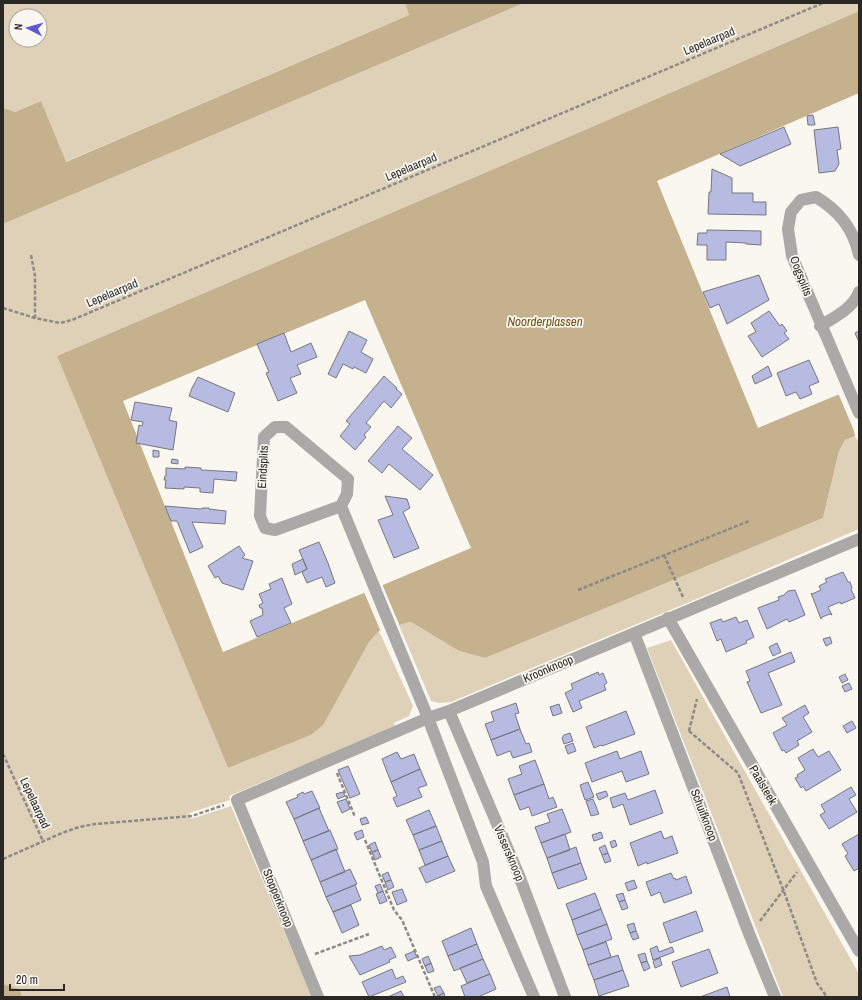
<svg xmlns="http://www.w3.org/2000/svg" width="862" height="1000" font-family="'Archivo Narrow',sans-serif">
	<style>
		.green { fill: #dfd1b7; fill-rule: evenodd }
		.water { fill: #c5b18d; fill-rule: evenodd }
		.pier { fill: #faf7f1 }
		.building { fill: #b7bbe2; stroke: #76777d }
		.lines { fill: none; stroke-linecap: round; stroke-linejoin: round }
		.path { stroke: #8c8a86; stroke-width: 2.5; stroke-dasharray: 4 2; stroke-linecap: butt }
		.street { stroke: #aba9a7; stroke-width: 12 }
		.labels { text-anchor: middle; dominant-baseline: central; stroke-width: 3.5; stroke-linejoin: round; paint-order: stroke }
		.street-label { font-size: 12px; fill: #292825; stroke: #faf7f1 }
		.water-label { font-size: 13px; font-style: italic; fill: #6f5214; stroke: #faf7f1 }
	</style>
	<rect width="100%" height="100%" fill="#faf7f1"/>
	<path class="green" d="M3,3H405L409,15L65,162L41,101L15,112L3,108ZM16,16H40V40H16Z
		M524,3H859V11L573,135L57,356L228,768L311,735L322,725L369,642L379,631L413,706L409,716L394,723L395,727L229,796L230,800L189,813L191,819L231,806L312,997H22L20,989L3,984V224Z
		M855,436L859,443V529L730,585L451,702L439,703L431,701L399,625L411,622L459,651L485,658L823,518L839,451L845,440Z
		M671,640L859,974V997H783L647,648Z"/>
	<path class="water" d="M405,3H524L3,224V108L15,112L41,101L66,162L409,15Z
		M859,11V93L657,181L758,428L859,386V429L854,431L855,436L845,440L839,451L823,518L485,658L459,651L411,622L399,625L398,623L379,631L369,642L323,725L311,735L228,768L57,356L573,135ZM365,300L471,548L223,652L123,401Z
		M3,984L20,989L22,997H3Z"/>
	<path class="pier" d="M859,384V431L855,433L838,393Z
		M382,584L399,624L381,632L364,592Z"/>
	<path class="building" d="M813,115L815,125H808L807,116Z
		M784,127L791,144L740,166L720,154Z
		M838,127L841,149L837,150L839,164L835,171L819,173L814,130Z
		M712,169L732,178V193H753V202H766V215L708,214L709,192H711Z
		M707,230L761,231V245L746,244V243L726,242V260H707V245H697L698,233H707Z
		M759,275L769,300L727,324L719,304L710,308L703,292Z
		M769,311L780,326L782,324L787,331L784,333L789,339L762,357L748,336L756,332L751,323Z
		M349,331L367,340L361,352L373,359L366,373L354,367L353,369L343,364L336,378L328,374Z
		M859,331V342L855,333Z
		M284,333L291,352L311,343L317,357L297,365L301,374L290,378L297,393L278,401L266,373L269,372L257,344Z
		M809,360L819,382L809,386L812,394L800,399L796,392L786,396L777,373Z
		M768,366L772,376L755,384L752,376Z
		M384,376L397,388L396,389L402,394L391,408L384,401L366,423L371,427L364,435L366,437L355,450L340,436L350,424L346,421Z
		M198,377L235,393L228,412L189,396L192,388Z
		M135,402L172,408L169,420L177,422L173,450L136,443L139,425L142,426L143,422L131,420Z
		M398,426L412,438L402,449L433,475L420,490L389,464L382,473L368,461Z
		M153,450L159,451V457H153Z
		M172,459L178,460V464L171,463Z
		M185,467L201,468V470L237,472L236,481L214,479L213,493L200,492V488L184,487V489L165,488L166,480H164L165,476H166V468L185,469Z
		M385,496L407,499L410,508L403,512L419,548L394,558L378,520L393,515Z
		M165,506L201,509L202,508H209V509L226,511L225,524L192,522L203,547L190,553L177,521H171Z
		M319,542L328,563L335,583L326,587L322,577L307,583L302,572L307,569L299,550Z
		M239,546L245,555L242,558L253,561L243,590L222,583L218,576L215,578L208,566Z
		M303,559L307,569L295,575L292,564Z
		M843,572L848,582H850L852,588L851,589L855,598L841,604L840,602L828,607L832,615L830,614L822,617L821,619L811,593L812,594L821,590L819,586L827,582L825,579Z
		M282,578L292,604L284,608L291,623L257,637L250,621L263,615L262,608H260L259,605L263,603L259,594L271,589L269,584Z
		M795,590L805,615L789,622L787,619L767,629L758,608L779,600L778,597L784,595L788,591Z
		M736,617L739,623L747,620L754,637L746,641L747,643L726,652L721,639L717,641L710,623L721,619L723,622Z
		M830,637L832,643L826,646L823,639Z
		M777,643L781,652L773,656L769,647Z
		M791,652L795,662L768,673L782,705L761,713L747,682L750,681L746,671Z
		M598,672L599,675L603,673L607,683L604,685L606,690L579,701L582,708L573,712L565,693L573,689L571,684Z
		M845,674L848,680L842,683L839,677Z
		M849,683L852,689L845,692L842,686Z
		M516,703L519,713L515,714L520,729L491,740L485,724L494,721L491,712Z
		M559,704L562,713L553,716L550,707Z
		M805,705L809,713L803,717L812,732L797,741L799,745L786,753L784,750L782,751L773,733L787,725L782,718Z
		M626,711L635,734L602,746L601,745L594,748L586,727Z
		M852,721L856,728L847,733L843,726Z
		M520,729L526,744L529,743L532,752L513,758L510,751L497,756L491,740Z
		M570,733L573,741L564,744L562,738L564,735Z
		M573,743L576,751L568,754L565,746Z
		M813,749L818,757L829,751L841,770L806,791L803,786L801,788L795,778L798,777L797,775L805,770L798,758Z
		M617,751L620,759L641,751L649,774L626,782L622,771L592,782L585,763Z
		M397,752L401,759L414,754L420,769L391,782L382,759Z
		M535,760L544,784L514,795L508,779L522,774L519,766Z
		M348,766L360,794L350,798L338,770Z
		M420,769L427,785L418,788L422,797L397,807L393,798L397,796L391,782Z
		M588,782L594,797L585,800L580,785Z
		M544,784L549,799L553,797L557,807L532,816L529,807L520,810L514,795Z
		M851,787L856,795L849,799L857,812L829,829L820,815L825,812L821,805Z
		M655,790L663,813L630,825L623,804L613,808L610,798L625,793L628,800Z
		M312,791L320,808L294,819L286,802L298,797L297,795L303,792L304,794Z
		M606,791L608,796L599,800L596,794Z
		M343,792L345,796L338,799L336,794Z
		M346,799L350,809L342,813L337,802Z
		M593,799L599,814L591,816L586,801Z
		M319,808L329,831L303,841L294,819Z
		M562,809L571,832L541,843L535,827L550,822L547,814Z
		M429,810L436,826L413,835L406,820Z
		M366,817L369,823L362,825L360,819Z
		M436,826L442,841L419,850L413,835Z
		M330,830L338,849L311,860L303,841Z
		M362,830L364,837L357,840L354,833Z
		M661,831L664,839L672,836L678,853L647,864V862L638,866L630,843Z
		M601,832L603,838L594,841L592,835Z
		M565,834L570,850L547,858L541,843Z
		M859,834V868L854,871L845,856L848,854L842,844Z
		M615,840L617,846L612,848L610,842Z
		M442,841L448,856L425,865L419,850Z
		M375,842L378,850L372,852L369,845Z
		M605,845L608,853L602,855L599,848Z
		M576,847L581,863L552,873L547,858Z
		M336,849L345,872L320,882L311,860Z
		M378,850L381,857L375,860L372,852Z
		M608,853L611,861L605,863L602,855Z
		M448,856L455,871L426,883L419,868Z
		M581,863L587,879L558,889L552,873Z
		M350,869L357,884L326,897L320,882Z
		M388,872L391,880L385,882L382,875Z
		M671,873L674,879L675,878L676,880L686,876L692,893L664,903L660,892L651,896L646,882Z
		M391,880L394,887L388,890L385,882Z
		M634,880L637,888L628,891L625,883Z
		M380,884L383,891L378,893L375,886Z
		M355,885L361,900L333,912L326,897Z
		M402,889L407,901L397,905L392,892Z
		M383,891L387,901L380,904L376,894Z
		M595,893L601,909L572,920L566,904Z
		M623,893L625,900L619,902L616,895Z
		M625,900L628,908L622,910L619,902Z
		M351,905L359,925L342,933L333,912Z
		M601,909L607,924L577,935L572,920Z
		M696,911L703,931L670,943L663,923Z
		M634,923L636,931L630,933L627,925Z
		M607,924L612,939L583,950L577,935Z
		M471,928L477,944L448,956L442,941Z
		M636,931L639,938L633,940L630,933Z
		M606,942L611,957L588,965L583,950Z
		M477,944L483,959L454,971L448,956Z
		M382,946L384,950L391,947L396,957L389,960L390,962L360,975L349,956L360,955Z
		M657,946L659,952L672,947L674,952L653,960L650,949Z
		M709,949L718,973L681,987L672,962Z
		M414,951L417,957L408,961L405,955Z
		M645,953L647,961L641,963L638,955Z
		M618,955L623,970L594,980L588,965Z
		M428,956L431,963L425,966L422,959Z
		M660,958L662,965L655,968L653,961Z
		M483,959L490,974L467,983L460,968Z
		M647,961L650,968L644,971L641,963Z
		M431,963L434,971L428,973L425,966Z
		M392,969L396,979L403,976L406,982L369,997L362,982Z
		M623,970L629,986L599,996L594,980Z
		M490,974L496,989L478,997H465L461,986Z
		M440,986L444,993L438,996L434,988Z
		M727,987L730,997H700Z
		M401,991L404,997H388Z
		M444,993L445,997H438V996Z"/>
	<g class="lines">
		<path class="path" d="M31,255L35,276V318
			M3,308L35,318L60,323L72,320L823,3
			M664,555L683,597
			M578,590L749,521
			M689,731L738,773L783,889L817,983L827,997
			M689,731L697,699
			M3,754L43,841
			M337,773L355,817
			M365,840L394,910L402,920L435,997
			M3,859L62,833L79,827L95,824L192,816L224,805
			M760,921L797,872
			M315,954L369,934"/>
		<path class="street" d="M859,255C853,228 839,211 816,197L801,200L791,212L788,229L792,256L859,413
			M820,326C835,317 853,308 859,292
			M341,506L275,530L265,528L260,516L264,437L275,427H286L348,479L347,494L341,506L428,718L483,862L486,886L534,997
			M668,618L859,951
			M634,633L750,936L775,997
			M449,711L518,873L565,997
			M318,997L237,800L428,718L449,711L859,539"/>
	</g>
	<g class="labels">
		<g class="street-label">
			<text transform="translate(709 41) rotate(-23)">Lepelaarpad</text>
			<text transform="translate(411 167) rotate(-23)">Lepelaarpad</text>
			<text transform="translate(801 276) rotate(69)">Oogsplits</text>
			<text transform="translate(112 293) rotate(-23)">Lepelaarpad</text>
			<text transform="translate(263 467) rotate(-87)">Eindsplits</text>
			<text transform="translate(548 669) rotate(-23)">Kroonknoop</text>
			<text transform="translate(763 785) rotate(60)">Paalsteek</text>
			<text transform="translate(35 803) rotate(65)">Lepelaarpad</text>
			<text transform="translate(704 815) rotate(69)">Schuifknoop</text>
			<text transform="translate(509 853) rotate(67)">Vissersknoop</text>
			<text transform="translate(278 898) rotate(68)">Stopperknoop</text>
		</g>
		<g class="water-label">
			<text x="545" y="321">Noorderplassen</text>
		</g>
	</g>
	<rect width="862" height="1000" fill="none" stroke="#292825" stroke-width="8"/>
	<g transform="translate(28 28) rotate(276)"><circle r="19" fill="#faf7f1" stroke="#a6a49f"/>
	<path d="M0-3L7 15L0 10L-7 15Z" fill="#5e59d2"/>
	<text y="-6" font-size="11" font-weight="bold" text-anchor="middle" fill="#292825">N</text>
	</g>
	<path d="M10 984v6h54v-6" fill="none" stroke="#292825" stroke-width="2"/>
	<text x="16" y="984" font-size="12" fill="#292825" stroke="#faf7f1" stroke-width="3" paint-order="stroke">20 m</text>
</svg>
